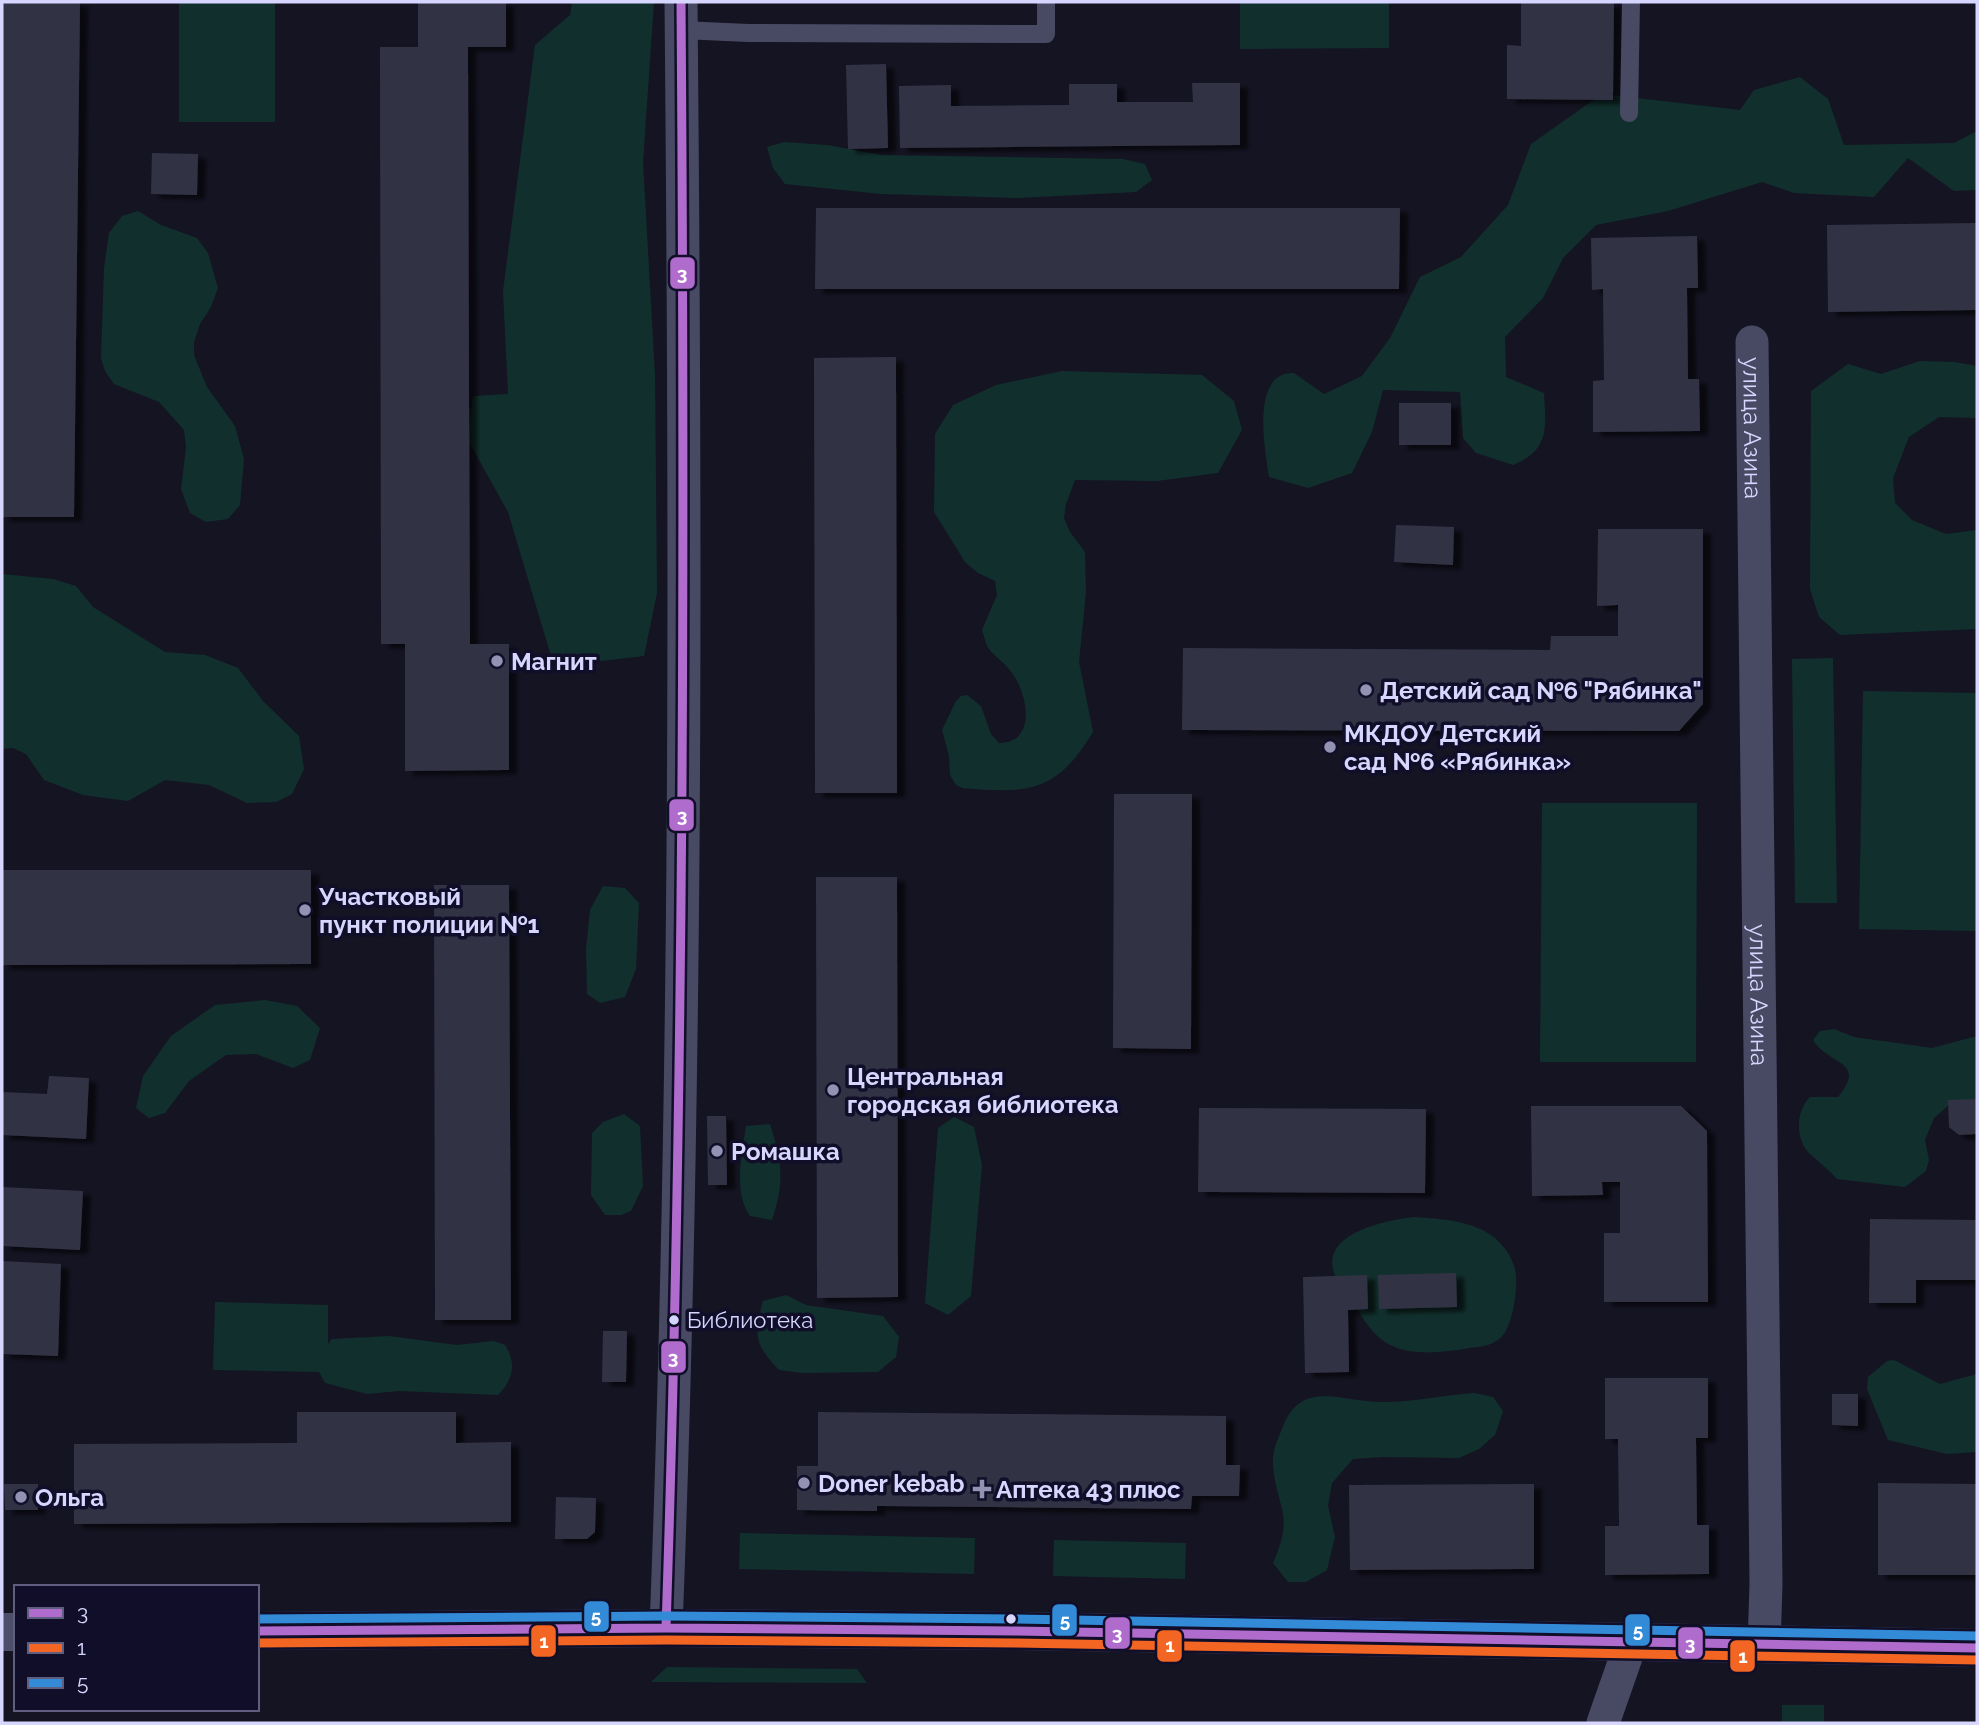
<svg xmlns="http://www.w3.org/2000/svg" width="1979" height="1725" font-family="Raleway,sans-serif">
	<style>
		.green { fill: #11302d }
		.building { fill: #333245; filter: url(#shadow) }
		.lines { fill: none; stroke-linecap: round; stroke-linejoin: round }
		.lane { stroke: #484a64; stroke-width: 18 }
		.street { stroke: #484a64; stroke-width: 33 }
		.secondary { stroke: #4c4e6a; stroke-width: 38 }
		.bus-1-casing { stroke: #100e29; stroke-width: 14 }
		.bus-2-casing { stroke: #100e29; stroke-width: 14 }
		.bus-3-casing { stroke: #100e29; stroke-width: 14 }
		.bus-1 { stroke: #b06ccc; stroke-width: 9 }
		.bus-2 { stroke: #f26522; stroke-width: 9 }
		.bus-3 { stroke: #338bd7; stroke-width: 9 }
		.poi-dot { fill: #9392b2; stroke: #100e29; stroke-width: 2.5 }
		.bus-dot { fill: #d7d6ff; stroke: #100e29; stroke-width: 2.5 }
		.labels { text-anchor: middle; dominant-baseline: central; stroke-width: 7; stroke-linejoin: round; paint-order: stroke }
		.bus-label { font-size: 22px; fill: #d7d6ff; stroke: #100e29; text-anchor: start }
		.street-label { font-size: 24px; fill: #d7d6ff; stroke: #100e29 }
		.poi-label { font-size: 24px; font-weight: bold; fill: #d7d6ff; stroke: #100e29; text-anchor: start }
		.line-badge { stroke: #100e29; stroke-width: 2.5 }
		.badge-label { font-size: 19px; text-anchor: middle; font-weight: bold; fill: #fff }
	</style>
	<defs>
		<filter id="shadow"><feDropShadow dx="8" dy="4.5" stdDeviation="2" flood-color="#0009"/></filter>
	</defs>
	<rect width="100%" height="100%" fill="#151423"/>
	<path class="green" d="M179,2H275V122H179Z
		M572,2H654L643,162L655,375L657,593L644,656L592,662L551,656L508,512L468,440L473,396L508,394L503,291L535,45L570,15Z
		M1240,2H1389V48L1240,49Z
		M1800,77L1828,99L1844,145L1954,143L1977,131V190L1954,191L1908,158L1874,197L1794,193L1762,182L1668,211L1596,225L1563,258L1543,298L1505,337L1506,377L1544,393C1546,427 1550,450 1513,465L1476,453L1463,438L1460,392L1383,390L1372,432L1352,473L1308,488L1269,477C1265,451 1250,371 1294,373L1324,394L1362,376L1390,338L1420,277L1461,257L1508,205L1531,144L1602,94L1740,110L1754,90Z
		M784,142L827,145L882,155L1123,159L1145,164L1152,180L1136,192L1018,198L881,194L785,184L773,168L767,147Z
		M138,211L161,225L197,238L208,253L218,288L211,307L200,324L194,342V355L207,387L235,426L244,459L240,505L228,519L206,522L190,513L181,489L186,447L184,430L159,402L114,384L105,371L101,358L104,268L109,233L122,216Z
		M1920,361L1955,362L1977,366V418L1939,417L1909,437L1893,478L1895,503L1912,520L1946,534L1977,530V629L1840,635L1819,617L1810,589L1811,391L1848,364L1881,374Z
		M1062,371L1202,375L1234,401L1242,430L1218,473L1157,481L1075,480L1066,504L1064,518L1070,532L1085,552L1086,592L1079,662L1093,732C1057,792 1029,794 963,788L956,785L950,775L949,756L942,730L956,701L961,696L967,695L981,706L991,734L999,743C1034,743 1029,702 1016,679C1009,665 992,655 987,646C985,641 984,635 982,630L997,595L995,581L978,573L965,562L934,512L935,434L953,405L996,385Z
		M2,574L53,579L76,586L93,607L165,652L205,655L238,668L263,701L299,736L304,769L292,794L276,802L247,803L209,785L165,780L128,801L83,795L44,780L26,754L13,748L2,749Z
		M1833,658L1837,903H1795L1792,659Z
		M1863,691L1977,693V931L1859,929Z
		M1542,803H1697L1696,1062H1540Z
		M603,886L625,888L639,903L636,969L625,997L600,1003L587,994L586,949L590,910Z
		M265,1000L297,1006L320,1028L310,1060L293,1068L256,1054L226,1055L189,1081L165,1113L149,1118L136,1108L143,1076L171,1036L215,1005Z
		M1834,1029L1854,1037L1932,1048L1977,1036V1113L1949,1105L1934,1118L1925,1140L1929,1160L1926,1171L1905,1187L1837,1179C1829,1170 1820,1163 1811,1155C1795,1141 1795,1112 1810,1097H1838C1868,1060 1829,1066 1813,1040L1820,1031Z
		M624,1114L640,1126L643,1186L631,1211L621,1215H605L591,1195L592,1133L603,1122Z
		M954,1117L974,1127L982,1165L971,1296L948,1315L925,1303L938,1128Z
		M770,1124C782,1162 785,1181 772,1220L750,1216C733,1192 742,1154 746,1126Z
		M1414,1217C1441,1219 1472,1220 1495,1238C1504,1246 1512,1257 1515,1269C1519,1284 1513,1330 1499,1339C1491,1346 1479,1347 1469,1348C1446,1352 1417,1356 1395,1347C1376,1340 1366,1323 1355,1306C1348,1295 1336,1283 1333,1269C1325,1232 1388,1220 1414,1217Z
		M786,1295L806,1305L883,1316L899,1337L896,1357L878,1372L802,1373L779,1370C754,1344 754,1335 763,1301Z
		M215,1302L328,1305V1344L332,1339L389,1336L457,1345L494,1341L505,1345C517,1364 513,1380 498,1395L399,1391L367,1394L325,1383L319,1372L213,1370Z
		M1894,1360L1940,1384L1977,1374V1452L1947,1454L1888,1440L1867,1389L1868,1377L1887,1361Z
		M1474,1393L1493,1397L1503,1411L1495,1435L1479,1449L1459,1458L1384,1457L1353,1459L1332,1483L1328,1506L1335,1537L1327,1570L1306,1582H1288L1273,1563C1295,1513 1277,1511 1273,1465C1272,1452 1277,1441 1282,1429C1300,1379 1339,1401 1378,1402C1410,1403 1442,1395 1474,1393Z
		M740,1533L975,1538L974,1574L739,1569Z
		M1054,1540L1186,1543L1185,1579L1053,1576Z
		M667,1667L857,1669L867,1683L651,1682Z
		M1782,1705H1824V1723H1782Z"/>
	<path class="building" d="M2,2H80L74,517H2Z
		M418,2H506V47H468L469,386L470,644H509V770L405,771V644H381L380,47H418Z
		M1521,2H1614L1613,100L1507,99V45L1521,46Z
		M886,64L888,148L848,149L846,65Z
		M1192,83H1240V145L900,148L899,86L951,85V106L1069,105V84H1117V102H1193Z
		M152,153L198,154L197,195L151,194Z
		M816,208H1400L1399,289H815Z
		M1977,223V310L1828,312L1827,225Z
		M1697,236L1698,288H1687L1688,379H1699L1700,431L1593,432V381L1604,380L1603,289L1592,290L1591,238Z
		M896,357L897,793H815L814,358Z
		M1399,403H1451V445H1399Z
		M1396,525L1454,527L1453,565L1394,562Z
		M1598,529H1703V704L1679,731L1182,730L1183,648L1550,650L1551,636H1618V605L1597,606Z
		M1114,794H1192L1191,1049L1113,1048Z
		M2,870H311V964L2,965Z
		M816,877H897L898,1297L817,1298Z
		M434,885H509L511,1320H435Z
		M49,1076L89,1078L86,1139L2,1135V1092L47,1094Z
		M1977,1099V1134L1959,1135L1949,1127L1948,1100Z
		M1531,1106H1681L1707,1131L1708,1302H1604V1233H1620V1182H1602L1603,1195L1532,1196Z
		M1199,1108L1426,1109L1425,1193L1198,1192Z
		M707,1116H726L727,1185H708Z
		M2,1187L83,1191L80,1250L2,1246Z
		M1870,1219L1977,1220V1280H1916V1303H1869Z
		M2,1261L61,1264L58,1356L2,1354Z
		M1456,1273L1457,1307L1379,1309L1378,1275Z
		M1367,1275L1368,1309L1348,1310L1349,1372L1305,1373L1303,1277Z
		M603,1331H627L626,1382H602Z
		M1605,1378H1708V1438H1696L1697,1525H1709V1574L1605,1575V1526H1619L1618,1439H1605Z
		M1832,1394H1858V1426L1832,1425Z
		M297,1412H456V1443L511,1442V1522L74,1524V1444L297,1443Z
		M818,1412L1226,1416V1465H1240L1239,1496H1192L1191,1509L877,1506V1511L797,1510V1466H818Z
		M1878,1483L1977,1484V1575H1878Z
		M4,1484H38V1510H5Z
		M1534,1484V1569L1350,1570L1349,1485Z
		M556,1497L596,1498L595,1532L587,1539H555Z"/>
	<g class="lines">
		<path class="lane" d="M682,30L748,33L1046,34V2
			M1629,113L1631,2"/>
		<g class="street">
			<path id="s1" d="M1752,342L1766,1584L1764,1646"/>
			<path d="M666,1628C687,1086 686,544 681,2"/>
			<path d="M1603,1723L1631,1643"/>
		</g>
		<path class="secondary" d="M257,1631L666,1628L1014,1631L1977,1648
			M2,1632H16"/>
		<g class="bus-1-casing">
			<path id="bus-1" d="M666,1628C684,1086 685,544 681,2
				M257,1631L666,1628L1014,1631L1977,1648"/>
		</g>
		<g class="bus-2-casing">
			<path id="bus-2" d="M257,1643L666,1640L1014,1643L1977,1660"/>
		</g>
		<g class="bus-3-casing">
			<path id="bus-3" d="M257,1619L666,1616L1014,1619L1977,1636"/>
		</g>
		<use href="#bus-1" class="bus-1"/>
		<use href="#bus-2" class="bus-2"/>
		<use href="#bus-3" class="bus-3"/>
	</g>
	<g class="poi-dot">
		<circle cx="497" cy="661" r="7"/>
		<circle cx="1366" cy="690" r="7"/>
		<circle cx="1330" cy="747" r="7"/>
		<circle cx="305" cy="910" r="7"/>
		<circle cx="833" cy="1090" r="7"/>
		<circle cx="717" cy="1151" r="7"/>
		<circle cx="804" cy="1483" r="7"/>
		<path d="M978.5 1478.5h7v7h7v7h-7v7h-7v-7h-7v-7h7z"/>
		<circle cx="21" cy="1497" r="7"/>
	</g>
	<g class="bus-dot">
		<circle cx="674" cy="1320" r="6"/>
		<circle cx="1011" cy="1619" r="6"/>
	</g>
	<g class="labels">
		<g class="bus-label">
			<text x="687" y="1320">Библиотека</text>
		</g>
		<g class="street-label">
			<text stroke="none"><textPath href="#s1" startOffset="86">улица Азина</textPath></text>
			<text stroke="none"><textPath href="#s1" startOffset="653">улица Азина</textPath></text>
		</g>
		<g class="poi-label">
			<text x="511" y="661">Магнит</text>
			<text x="1380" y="690">Детский сад №6 "Рябинка"</text>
			<text x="1344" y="733">МКДОУ Детский<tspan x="1344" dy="28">сад №6 «Рябинка»</tspan></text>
			<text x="319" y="896">Участковый<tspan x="319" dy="28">пункт полиции №1</tspan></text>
			<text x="847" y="1076">Центральная<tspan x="847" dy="28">городская библиотека</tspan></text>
			<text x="731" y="1151">Ромашка</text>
			<text x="818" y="1483">Doner kebab</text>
			<text x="996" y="1489">Аптека 43 плюс</text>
			<text x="35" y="1497">Ольга</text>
		</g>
	</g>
	<g class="line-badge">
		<rect x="669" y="256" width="27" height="34" rx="7" fill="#b06ccc"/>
		<rect x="668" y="798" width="27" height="34" rx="7" fill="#b06ccc"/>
		<rect x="660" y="1340" width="27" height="34" rx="7" fill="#b06ccc"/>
		<rect x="583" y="1600" width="27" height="33" rx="7" fill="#338bd7"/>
		<rect x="1051" y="1603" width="27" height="34" rx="7" fill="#338bd7"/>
		<rect x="1624" y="1613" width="27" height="34" rx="7" fill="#338bd7"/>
		<rect x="1104" y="1616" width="27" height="34" rx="7" fill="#b06ccc"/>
		<rect x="530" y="1624" width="27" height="34" rx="7" fill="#f26522"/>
		<rect x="1677" y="1626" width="27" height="34" rx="7" fill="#b06ccc"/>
		<rect x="1156" y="1629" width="27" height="34" rx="7" fill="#f26522"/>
		<rect x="1729" y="1639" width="27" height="34" rx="7" fill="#f26522"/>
	</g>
	<g class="badge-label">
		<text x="682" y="280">3</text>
		<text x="682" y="822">3</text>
		<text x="673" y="1364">3</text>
		<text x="596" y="1623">5</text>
		<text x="1065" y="1627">5</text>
		<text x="1638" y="1637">5</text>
		<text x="1117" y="1640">3</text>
		<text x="544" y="1648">1</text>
		<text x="1690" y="1650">3</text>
		<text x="1170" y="1652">1</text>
		<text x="1743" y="1663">1</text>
	</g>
	<rect width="1979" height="1725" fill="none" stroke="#d7d6ff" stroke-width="7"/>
	<rect x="14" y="1585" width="245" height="126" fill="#100e29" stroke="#605e7f" stroke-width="2"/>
	<rect x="28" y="1608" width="35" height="10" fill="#b06ccc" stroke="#605e7f" stroke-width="2"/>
	<text x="77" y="1620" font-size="21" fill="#d7d6ff">3</text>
	<rect x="28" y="1643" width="35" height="10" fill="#f26522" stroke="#605e7f" stroke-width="2"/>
	<text x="77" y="1655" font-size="21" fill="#d7d6ff">1</text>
	<rect x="28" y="1678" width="35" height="10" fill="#338bd7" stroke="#605e7f" stroke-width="2"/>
	<text x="77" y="1690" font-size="21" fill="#d7d6ff">5</text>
</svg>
